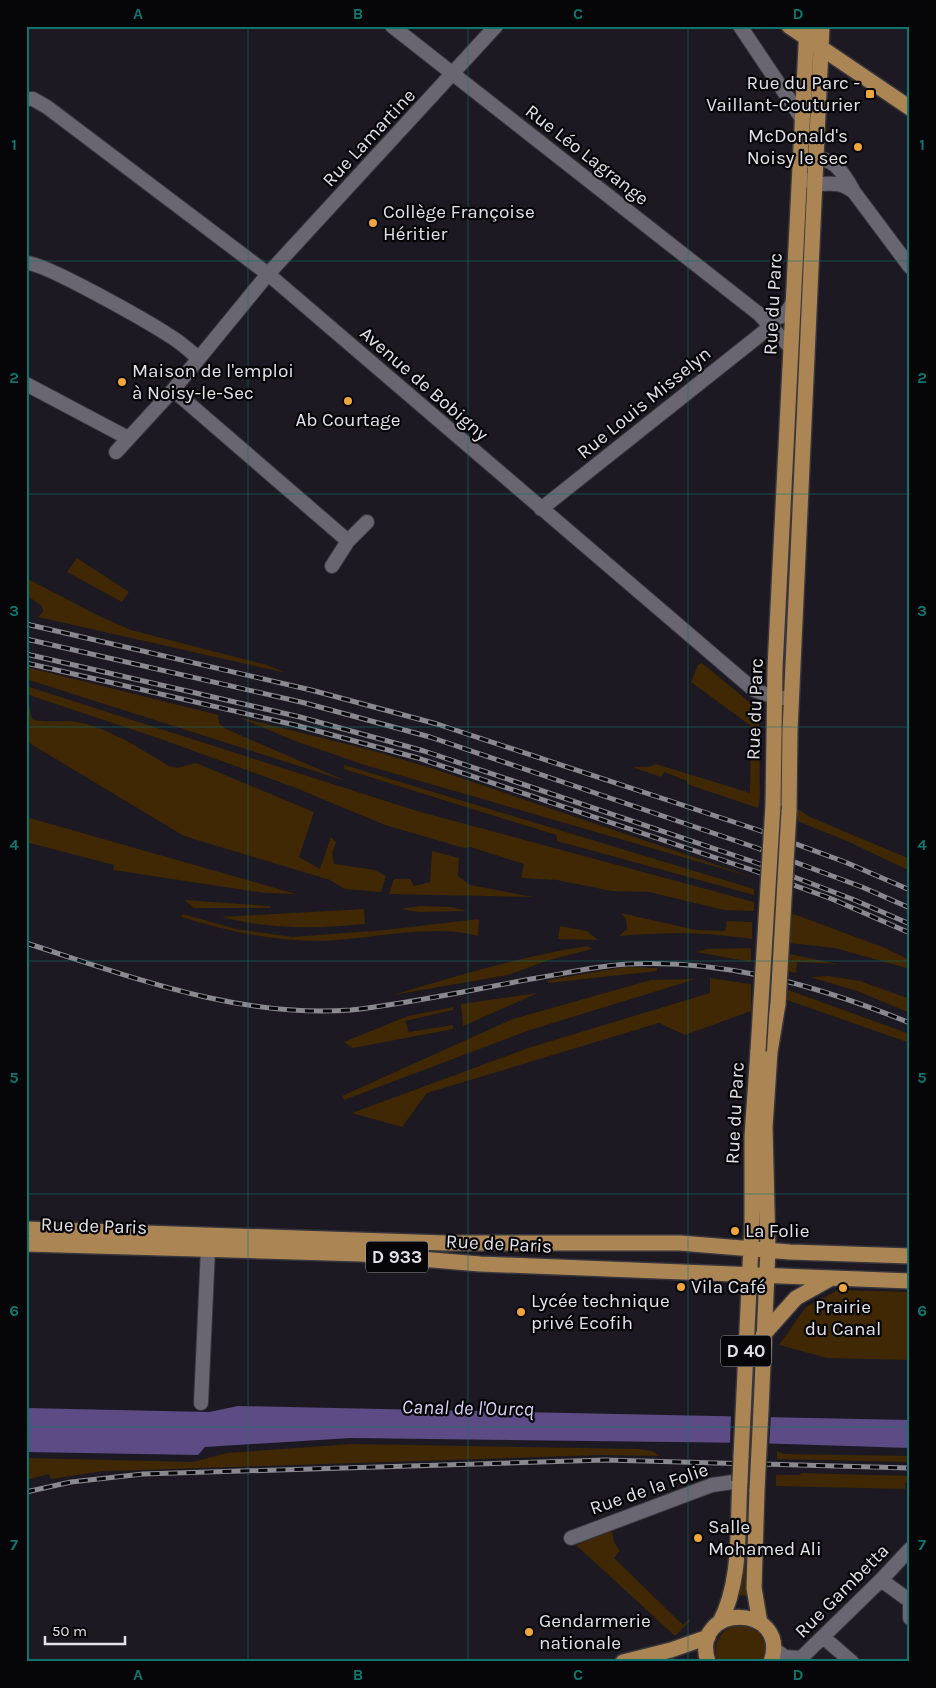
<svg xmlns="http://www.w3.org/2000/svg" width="936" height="1688" font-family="Karla,sans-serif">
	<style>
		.green { fill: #3f2803 }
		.water { fill: #5c4b84 }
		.pier { fill: #1c1922 }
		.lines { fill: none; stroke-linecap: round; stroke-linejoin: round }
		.minor-casing { stroke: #37363c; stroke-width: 16 }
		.major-casing { stroke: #37363c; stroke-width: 18 }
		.minor { stroke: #696671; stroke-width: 14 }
		.major { stroke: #ac8554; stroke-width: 15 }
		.rail-casing { stroke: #8a8890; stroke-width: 5 }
		.rail { stroke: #060609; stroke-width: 3; stroke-dasharray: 9; stroke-linecap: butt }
		.major-bridge-casing { stroke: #37363c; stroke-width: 18; stroke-linecap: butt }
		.major-bridge { stroke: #ac8554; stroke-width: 15 }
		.grid { fill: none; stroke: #0f766e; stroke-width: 1; stroke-opacity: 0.55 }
		.poi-dot { fill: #efa73d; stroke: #060609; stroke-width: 2 }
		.labels { text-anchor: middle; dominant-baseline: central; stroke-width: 4.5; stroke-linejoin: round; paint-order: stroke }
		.shield { fill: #060609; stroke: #a1a0a5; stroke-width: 1 }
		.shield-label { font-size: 18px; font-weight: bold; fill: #e3e2e8 }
		.poi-label { font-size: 19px; fill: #e3e2e8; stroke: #060609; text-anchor: start }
		.street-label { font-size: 19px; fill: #e3e2e8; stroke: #060609 }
		.water-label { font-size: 20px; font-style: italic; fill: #dad1f5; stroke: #060609 }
		.neatline { fill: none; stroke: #0f766e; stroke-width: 2 }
		.grid-label { font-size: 16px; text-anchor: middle; font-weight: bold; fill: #0f766e }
	</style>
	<rect width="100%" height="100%" fill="#1c1922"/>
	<path class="green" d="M77,558L129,592L122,602L67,572Z
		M26,578L99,616L131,630L267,665L286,673L38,617L43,612L42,606L26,595Z
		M702,663L759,710L760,797L758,808L687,784V781L664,772L661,777L632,767H648L656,764L750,793L751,726L691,682L698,665Z
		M26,667L218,715L219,723L224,728L346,781L26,679Z
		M26,686L417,811L754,902V911L724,910L649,892L612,891L557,880L521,878L524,864L470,847L464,848L385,825L296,788L158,738L26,694Z
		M26,705H29L32,719C48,724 63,719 78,722C111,729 141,749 169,766L177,768L196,763L314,812L299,857L320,869L331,837L336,842L332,853L334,864L375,870L386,876L381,892L345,889L330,880L184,836L26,741Z
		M238,717L370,750L431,768L758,879L365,765L295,741Z
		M344,765L754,889V895L557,841L556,835L344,769Z
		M796,808L810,817L910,859V871L847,841L795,820Z
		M26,817L296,894L265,893L113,870L114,865L26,842Z
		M432,851L459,858L458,876L470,885L533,897L389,894L394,879H410L414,886L430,882Z
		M184,900L270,906V908H194Z
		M421,906L451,907L467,911L418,912L400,909Z
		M364,909L365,924C316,929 269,929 221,917Z
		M621,913L696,930L725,931L727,921L752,922V939C705,932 666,932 619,936L627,929L626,919Z
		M791,913L885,948L910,960V969L835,948L789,943Z
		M183,914L236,929L292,937L385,930L479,919L478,936C425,923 373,940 319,941C271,941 227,931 181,917Z
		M560,926L587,931L598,940L558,939Z
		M588,946L592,949L549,960L508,975L393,995C457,976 521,956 588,946Z
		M751,948V962L696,952L707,949Z
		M790,954L837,964H838L797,962L796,973L788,971Z
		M624,967L657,968V971L548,983V980Z
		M828,976L860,981L910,999V1013L857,991L810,977Z
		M710,978L751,984V1011L685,1035L659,1023L427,1093L402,1127L352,1113L528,1048L710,993Z
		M696,979L530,1030L344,1100L342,1096L513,1019L651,980Z
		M788,990L910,1034V1043L787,1000Z
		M538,993L463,1026L461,1004Z
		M453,1007V1010L405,1021L409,1032L453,1025V1029L353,1048L344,1042L408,1016Z
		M838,1290L910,1292V1360L827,1358L779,1345L806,1307Z
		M352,1444L638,1449L652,1451L660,1456L598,1455L141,1470L104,1471L51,1479L49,1474L26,1480V1458L193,1462L227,1453Z
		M777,1451L784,1454L910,1456V1462L777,1459Z
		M749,1458L752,1459L748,1596L738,1595L744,1560Z
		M801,1473L910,1476V1483H905V1489L776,1486V1475H800Z
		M612,1531L614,1542L620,1551L614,1558L683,1625L689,1619L690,1621L675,1636L576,1545Z
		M736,1625C758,1625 771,1641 763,1662H718C711,1645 719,1631 736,1625Z"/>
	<path class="water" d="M238,1406L910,1420V1448L753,1443L351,1438L205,1447L198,1455L26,1452V1408L209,1412Z"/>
	<path class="pier" d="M731,1415H771L769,1447L730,1445Z"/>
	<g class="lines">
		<g class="minor-casing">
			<path id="minor" d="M392,26L759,314L791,348
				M740,26L801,117
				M26,99H33L47,107L268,274L754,690L774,697L784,698
				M807,161C831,152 844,173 854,192L910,267
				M807,180C825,190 833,176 854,192
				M26,263C44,262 150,323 170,336C180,342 189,350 197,357
				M759,314C777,320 784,320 793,302
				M26,384L128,438
				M173,390L348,541
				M116,452L173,390L268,274L496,26
				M541,509L770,327
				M332,566L348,541L367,522
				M201,1403L208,1249
				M571,1538L712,1485L740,1481
				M881,1580L910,1601
				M910,1604V1618
				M823,1637L852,1662
				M774,1649L785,1657L801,1658
				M797,1662L881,1580L910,1549"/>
		</g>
		<g class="major-casing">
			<path id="major" d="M789,26L910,108
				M773,805L775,668L807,26
				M789,811L790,731L822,26
				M26,1229L445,1243H680L790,1252L910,1256
				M26,1244L361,1254L480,1264L910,1281
				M763,1335L796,1298L830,1279
				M761,1410L768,1249L765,1127L770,1052L778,1004
				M741,1457L752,1224V1136L758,1051
				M757,1490L754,1588L760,1623
				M720,1622C742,1580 737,1527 740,1481
				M623,1662L671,1650L708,1637
				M708,1662C689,1602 791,1603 771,1662"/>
		</g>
		<use href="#minor" class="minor"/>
		<use href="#major" class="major"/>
		<g class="rail-casing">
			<path id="rail" d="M26,624L311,690L437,724L758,830L845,862L910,890
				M26,639L305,703L430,737L757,848L862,887L910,908
				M26,654L300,717L424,751L757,863L852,899L910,924
				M26,663L295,725L418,758L755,871L832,899L910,933
				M26,943C132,977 237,1018 351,1010C413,1003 475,989 537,978C567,973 597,966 627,964C726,959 819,986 910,1023
				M26,1492L71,1482L143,1474L605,1460L910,1468"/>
		</g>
		<use href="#rail" class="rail"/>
		<g class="major-bridge-casing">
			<path id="major-bridge" d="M778,1004L789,811
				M758,1051L773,805
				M740,1481L741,1457
				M757,1490L761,1410"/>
		</g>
		<use href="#major-bridge" class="major-bridge"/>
	</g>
	<path class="grid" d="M248,26V1662M468,26V1662M688,26V1662M26,261H910M26,494H910M26,727H910M26,961H910M26,1194H910M26,1427H910"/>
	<g class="poi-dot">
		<rect x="865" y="89" width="10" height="10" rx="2.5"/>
		<circle cx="858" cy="147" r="5"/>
		<circle cx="373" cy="223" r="5"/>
		<circle cx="122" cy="382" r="5"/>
		<circle cx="348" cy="401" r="5"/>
		<circle cx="735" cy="1231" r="5"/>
		<circle cx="681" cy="1287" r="5"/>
		<circle cx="843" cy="1288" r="5"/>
		<circle cx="521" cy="1312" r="5"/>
		<circle cx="698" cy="1538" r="5"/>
		<circle cx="529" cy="1632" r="5"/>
	</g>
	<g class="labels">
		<g class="shield">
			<rect x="366" y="1241.5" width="62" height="31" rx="4"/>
			<rect x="721" y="1335.5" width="50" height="31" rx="4"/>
		</g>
		<g class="shield-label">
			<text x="397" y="1257">D 933</text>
			<text x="746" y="1351">D 40</text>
		</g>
		<g class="poi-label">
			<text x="860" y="83" text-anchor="end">Rue du Parc -<tspan x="860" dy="22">Vaillant-Couturier</tspan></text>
			<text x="848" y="136" text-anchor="end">McDonald's<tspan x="848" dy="22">Noisy le sec</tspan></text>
			<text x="383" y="212">Collège Françoise<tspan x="383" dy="22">Héritier</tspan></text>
			<text x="132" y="371">Maison de l'emploi<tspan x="132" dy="22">à Noisy-le-Sec</tspan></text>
			<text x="348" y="420" text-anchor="middle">Ab Courtage</text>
			<text x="745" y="1231">La Folie</text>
			<text x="691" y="1287">Vila Café</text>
			<text x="531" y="1301">Lycée technique<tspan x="531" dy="22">privé Ecofih</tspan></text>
			<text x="843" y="1307" text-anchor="middle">Prairie<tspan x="843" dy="22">du Canal</tspan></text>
			<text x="708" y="1527">Salle<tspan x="708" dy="22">Mohamed Ali</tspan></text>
			<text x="539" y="1621">Gendarmerie<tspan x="539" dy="22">nationale</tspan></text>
		</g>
		<g class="street-label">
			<text transform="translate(369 138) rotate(-47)">Rue Lamartine</text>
			<text transform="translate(587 155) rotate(38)">Rue Léo Lagrange</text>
			<text transform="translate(773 304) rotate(-87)">Rue du Parc</text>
			<text transform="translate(424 384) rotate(41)">Avenue de Bobigny</text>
			<text transform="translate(644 403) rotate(-39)">Rue Louis Misselyn</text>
			<text transform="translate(755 709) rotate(-88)">Rue du Parc</text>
			<text transform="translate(735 1113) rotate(-87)">Rue du Parc</text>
			<text transform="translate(94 1226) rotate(2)">Rue de Paris</text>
			<text transform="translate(499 1244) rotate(3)">Rue de Paris</text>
			<text transform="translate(649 1489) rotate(-19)">Rue de la Folie</text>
			<text transform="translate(842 1591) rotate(-45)">Rue Gambetta</text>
		</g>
		<g class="water-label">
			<text transform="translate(468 1408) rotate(1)">Canal de l'Ourcq</text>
		</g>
	</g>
	<rect width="936" height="1688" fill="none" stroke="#060609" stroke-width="55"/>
	<path d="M45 1636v8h80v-8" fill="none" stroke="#e3e2e8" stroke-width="2.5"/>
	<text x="52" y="1636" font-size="15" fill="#e3e2e8" stroke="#060609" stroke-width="4" paint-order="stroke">50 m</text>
	<rect x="28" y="28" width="880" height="1632" class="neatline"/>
	<g class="grid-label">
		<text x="138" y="19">A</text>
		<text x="358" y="19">B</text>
		<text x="578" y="19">C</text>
		<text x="798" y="19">D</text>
		<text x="14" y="150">1</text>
		<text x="922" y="150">1</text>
		<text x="14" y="383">2</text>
		<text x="922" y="383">2</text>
		<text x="14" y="616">3</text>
		<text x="922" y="616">3</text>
		<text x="14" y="850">4</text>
		<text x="922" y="850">4</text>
		<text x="14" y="1083">5</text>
		<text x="922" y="1083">5</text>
		<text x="14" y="1316">6</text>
		<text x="922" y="1316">6</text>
		<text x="14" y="1550">7</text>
		<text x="922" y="1550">7</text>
		<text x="138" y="1680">A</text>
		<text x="358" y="1680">B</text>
		<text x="578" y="1680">C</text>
		<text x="798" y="1680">D</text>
	</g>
</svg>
